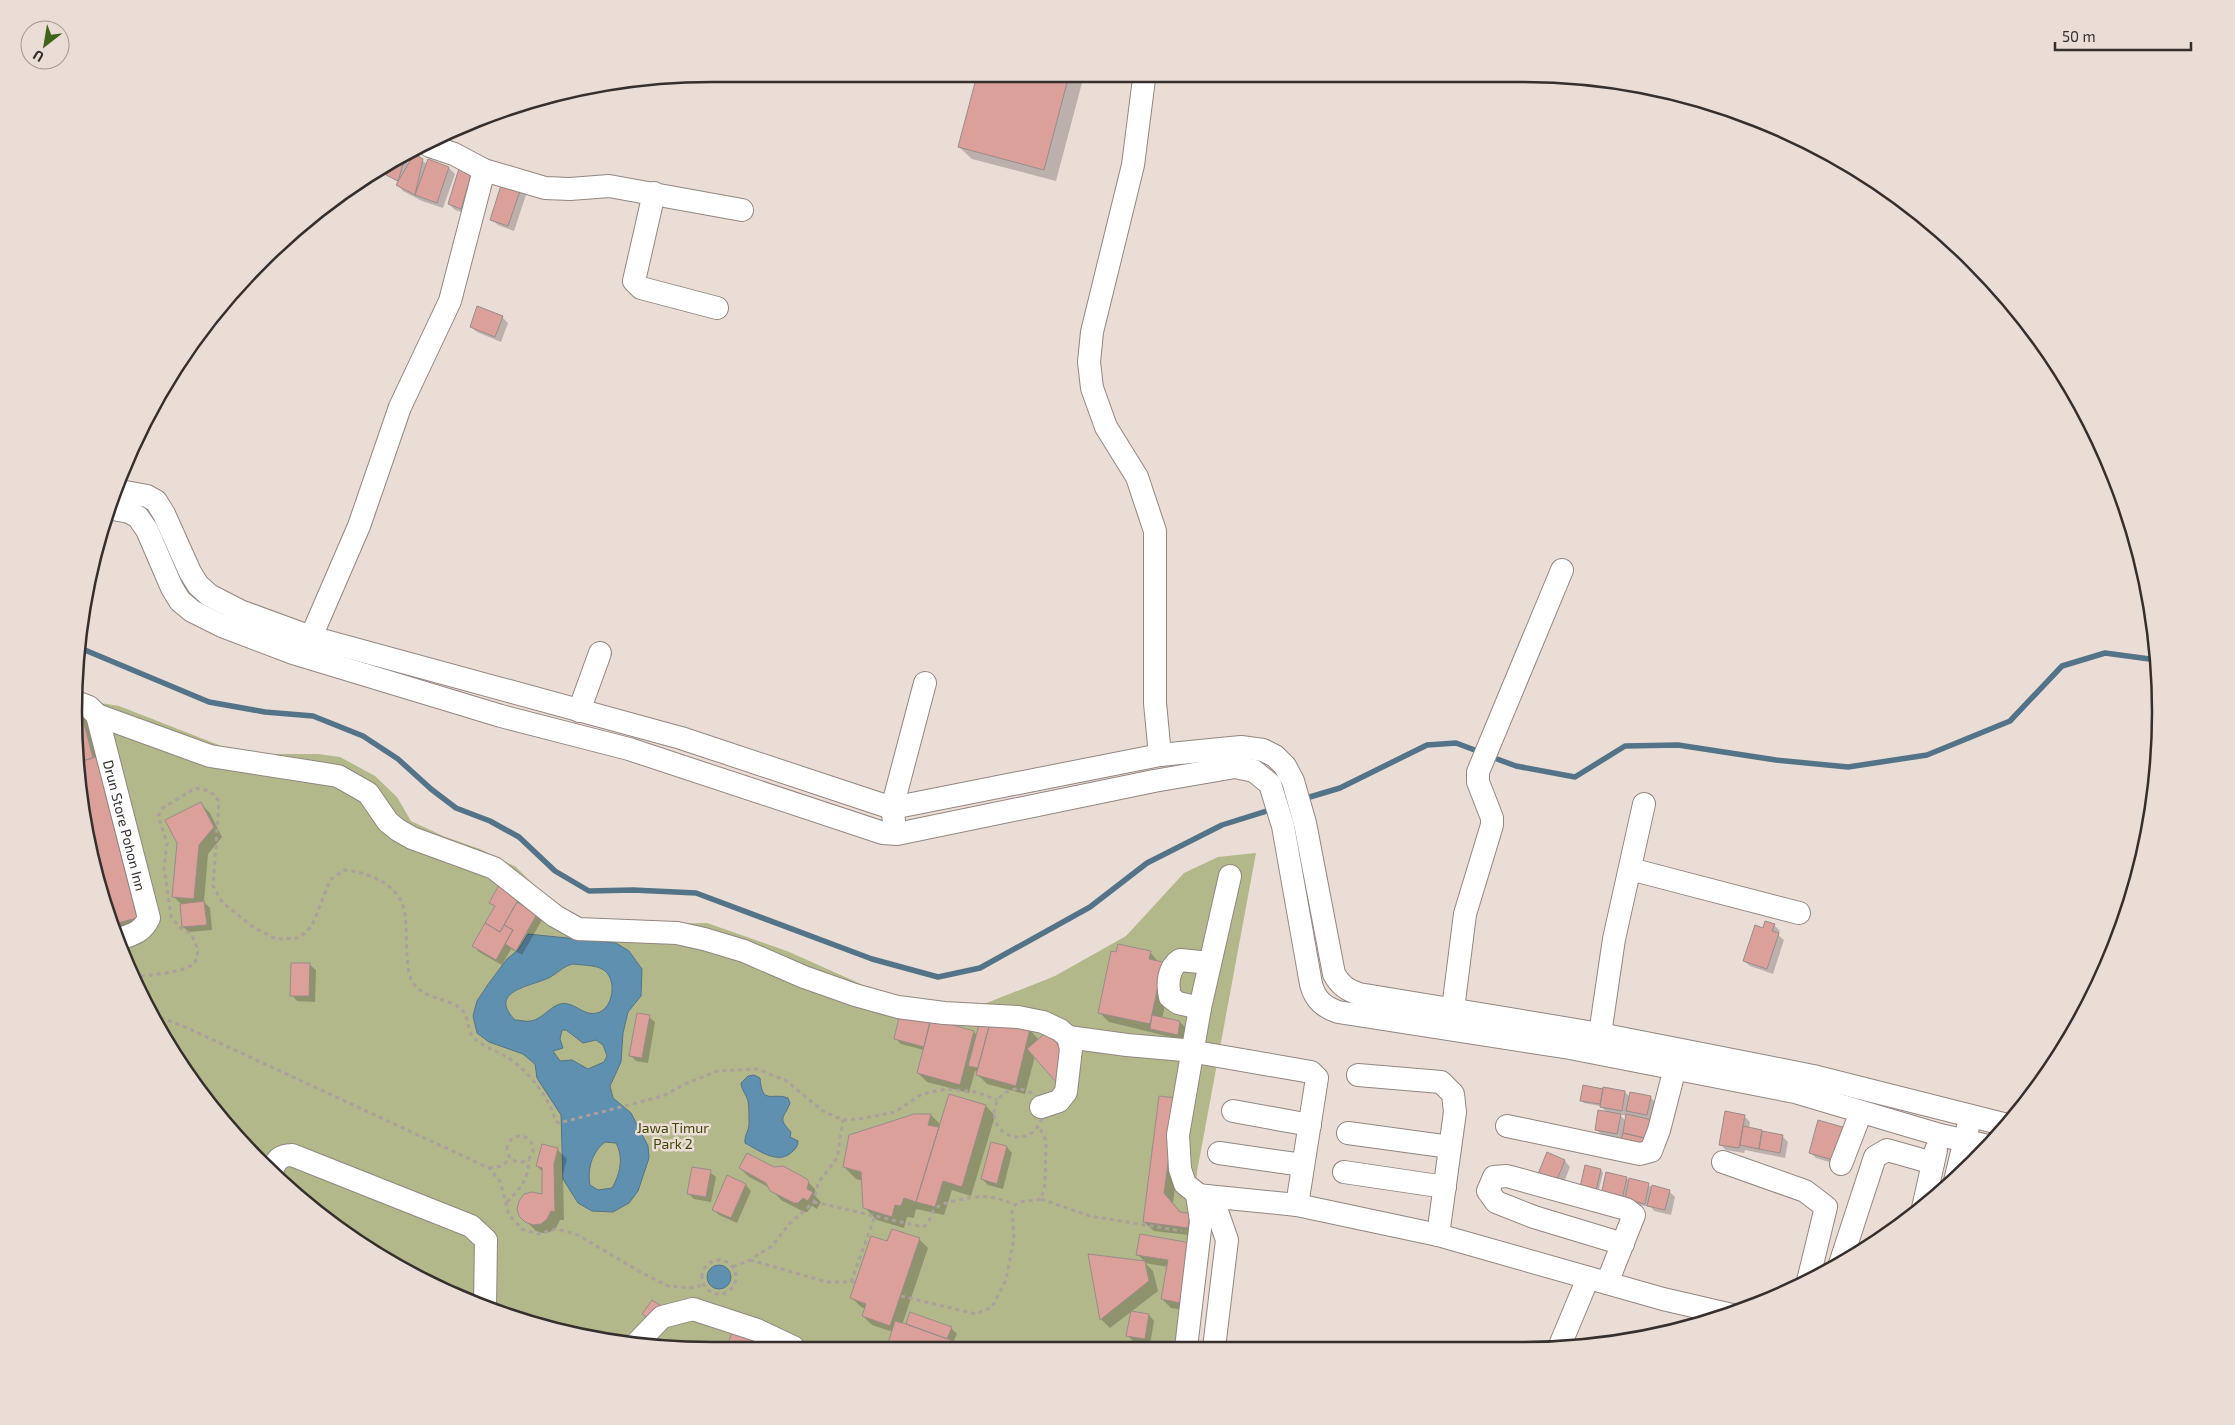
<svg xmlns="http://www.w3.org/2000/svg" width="2235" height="1425" font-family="'Exo 2',sans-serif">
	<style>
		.green { fill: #b2b88a }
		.water { fill: #6090af; stroke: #537388; fill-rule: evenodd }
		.shadow { fill: #0003; fill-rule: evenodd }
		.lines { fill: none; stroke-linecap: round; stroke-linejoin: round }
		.stream { stroke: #537388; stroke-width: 5.5 }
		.building { fill: #daa099; stroke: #9a8c8a }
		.minor-casing { stroke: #938680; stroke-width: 24 }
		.path { stroke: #aba09b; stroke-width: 3; stroke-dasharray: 4 4; stroke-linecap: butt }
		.minor { stroke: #fff; stroke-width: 22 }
		.labels { text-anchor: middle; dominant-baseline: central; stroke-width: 5; stroke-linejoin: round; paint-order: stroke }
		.street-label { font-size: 14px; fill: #352f2d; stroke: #eaddd6 }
		.park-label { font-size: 14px; fill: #424607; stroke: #eaddd6 }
		.rim { fill: none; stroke: #352f2d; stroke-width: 2.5 }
	</style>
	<rect width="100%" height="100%" fill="#eaddd6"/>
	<path class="green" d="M76,699L119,706L229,749L263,754H318L340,757L375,776L397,797L411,821L443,836L480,849L516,867L547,898L562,918L628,924L707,923L787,951L892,998L974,1008L1055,976L1126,936L1184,873L1218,857L1256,853L1197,1172L1191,1245L1186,1348L629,1346L468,1303L323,1219L232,1134L181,1067L122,957L96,878L79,796Z"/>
	<path class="water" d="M528,934L616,943L629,951L642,969L641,996L628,1012L623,1033L621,1062L610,1086L613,1098L631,1113L648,1146L649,1158L638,1191L629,1203L613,1212L592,1211L578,1203L563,1179L561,1115L537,1078L535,1064L523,1054L489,1042L477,1033L473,1016L477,1001L489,983L507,959L518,950ZM572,964C581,965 595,965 602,969C618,977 614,1009 597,1013C585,1016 578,1006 568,1004C554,1000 544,1019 531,1021C526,1022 520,1020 515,1020C485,989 537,986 552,976C560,971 563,967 572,964ZM562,1030H566L583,1043L596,1040L603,1045L607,1056L604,1062L588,1069L572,1060L560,1061L553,1051L563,1048L560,1039ZM605,1142L616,1143C624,1158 620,1174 612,1188L598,1190L590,1185C587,1169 592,1152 605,1142Z
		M754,1075L760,1078C762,1106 772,1092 788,1098L790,1103C784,1119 777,1117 791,1132L790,1137L798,1141C798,1146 796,1148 793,1151C779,1166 760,1151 745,1143C744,1135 750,1130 749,1121C749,1115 749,1107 748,1101C746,1094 742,1091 741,1083L748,1076Z
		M707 1277a12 12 0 1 1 24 0a12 12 0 1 1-24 0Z"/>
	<path class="shadow" d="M977,79H1083L1056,181L972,159L959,147Z
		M413,155L427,164L428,161L449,168L455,174L443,208L422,201L403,191L398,185L399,182L387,175L393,164L403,159L409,164Z
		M473,170L467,214L455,210L449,204Z
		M504,180L527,192L514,231L498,225L492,220Z
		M502,317L508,323L501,342L477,332L471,327Z
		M76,710L89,719L149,930L116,939L96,878L79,796Z
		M201,804L210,813L222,837L208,854L204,902L210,908L212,930L189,932L183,927L181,904L173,896Z
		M501,885L526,902L523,907L542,920L522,955L511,949L502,965L479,952L474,946L496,907L491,902Z
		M1774,925L1780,931L1778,935L1784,940L1773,974L1750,966L1744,961L1763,929Z
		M1150,952L1159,963L1172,973L1162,1019L1180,1022L1186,1028L1183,1040L1109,1022L1100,1013Z
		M310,965L316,970L315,1002L297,1001L292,995Z
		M901,1015L974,1032L977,1035L1030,1030L1039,1040L1055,1042L1061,1049L1035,1056L1025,1094L987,1084L978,1075V1072L975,1071L969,1093L927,1082L918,1073L924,1050L901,1044L895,1038Z
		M649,1017L655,1022L648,1063L636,1061L630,1055Z
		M1584,1087L1625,1092L1630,1097H1650L1656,1103L1651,1143L1602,1135L1596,1129L1608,1113L1600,1106L1584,1103L1582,1101ZM1619,1114L1627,1116L1626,1121Z
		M950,1095L986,1106L995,1116L971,1196L952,1190L944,1215L916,1209L914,1218L907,1217L904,1228L877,1220L864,1207L863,1181L856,1179L844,1167L931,1115L941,1125Z
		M1185,1108L1173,1203L1181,1213L1189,1214L1197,1236L1154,1231L1144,1222Z
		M1744,1116L1750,1122L1749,1129L1782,1136L1788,1142L1785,1158L1745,1150L1744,1153L1726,1150L1720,1144Z
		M1845,1129L1842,1166L1816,1158L1810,1152Z
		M542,1145L558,1150L567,1159L563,1174L564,1220H560L556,1228L550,1232L543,1233L536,1231L526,1221L544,1195L543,1172L537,1166Z
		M1007,1147L1012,1153L1003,1189L988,1185L982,1179Z
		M1548,1154L1565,1161L1570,1167L1562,1187L1546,1180Z
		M740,1168H774L806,1180L815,1189L816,1197L821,1202L817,1209L812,1206L807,1212H804L781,1200L770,1188L749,1177Z
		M1601,1170L1603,1173L1598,1193L1584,1189Z
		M710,1172L716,1177L711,1202L694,1199L688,1193Z
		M1626,1178L1630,1181L1669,1191L1675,1197L1671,1215L1654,1211L1651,1207L1608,1200Z
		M746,1185L751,1191L737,1223L719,1215L713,1209Z
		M919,1239L928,1248L902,1325L951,1328L957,1334L953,1342L967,1347H889L888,1346L893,1332L872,1325L863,1316L866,1309L861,1307L852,1298L888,1243Z
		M1190,1244L1189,1311L1171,1308L1162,1299L1168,1267L1145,1263L1153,1271L1158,1291L1110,1328L1101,1319L1090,1256L1145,1262L1137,1254Z
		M1149,1315L1154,1321L1150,1345L1134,1342L1128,1336Z
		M734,1332L757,1340L764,1346H729Z"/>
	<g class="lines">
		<path class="stream" d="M80,648L209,702L265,712L313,716L363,736L398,759L431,789L456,808L490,821L519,837L555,871L589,891L633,890L696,893L872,959L938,977L980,968L1090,907L1147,863L1222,825L1273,809
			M1489,756L1516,766L1575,777L1625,746L1678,745L1776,760L1848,767L1927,755L2010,721L2062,666L2105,653L2157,660
			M1303,799L1340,788L1427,745L1456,743L1480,752"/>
	</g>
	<path class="building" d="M976,79H1068L1044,170L958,147Z
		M414,154L423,159L415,195L396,185Z
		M405,158L398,181L386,175L391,165Z
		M428,159L449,167L437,203L415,195Z
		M460,165L473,169L461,209L448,204Z
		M503,179L522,185L508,226L490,220Z
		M477,306L503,316L495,337L470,327Z
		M80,708L93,758L78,762L76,709Z
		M96,757L137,918L111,925L96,878L79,796L78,762Z
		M201,802L214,827L199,845L194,899L172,897L177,843L165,820Z
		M500,883L521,895L500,932L485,923L495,906L489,903Z
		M204,901L207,925L182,927L180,904Z
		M517,902L537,914L516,951L505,944L513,930L504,925Z
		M1765,921L1775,924L1772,931L1779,933L1767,969L1743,961L1755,925L1763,928Z
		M485,923L500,932L504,925L513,930L496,960L472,946Z
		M1118,944L1151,951L1149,959L1163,962L1150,1024L1098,1013L1111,951L1116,952Z
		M291,963H310L309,996H290Z
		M637,1013L650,1015L642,1058L629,1056Z
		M900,1013L930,1021L924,1047L894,1039Z
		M1152,1015L1180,1021L1178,1035L1150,1029Z
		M931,1019L974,1031L960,1085L917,1073Z
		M991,1019L1030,1029L1016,1086L976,1075Z
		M980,1021L990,1023L978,1068L968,1066Z
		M1044,1034L1056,1041L1064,1059L1056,1082L1027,1049Z
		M1583,1085L1603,1089L1600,1104L1580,1101Z
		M1603,1087L1625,1091L1622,1111L1600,1107Z
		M1630,1092L1651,1096L1647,1115L1626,1111Z
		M949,1094L986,1105L962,1187L943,1181L935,1207L916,1202Z
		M1159,1096L1177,1098L1164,1193L1180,1212L1190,1213L1188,1228L1143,1222Z
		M1598,1110L1621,1114L1617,1134L1595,1130Z
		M1725,1111L1745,1115L1739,1148L1719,1145Z
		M914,1114H931L928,1125L939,1127L916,1202L904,1198L901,1206L895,1205L892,1217L863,1208L861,1172L843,1167L849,1135Z
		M1626,1114L1653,1120L1649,1139L1623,1133Z
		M1818,1120L1846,1128L1836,1161L1809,1153Z
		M1743,1126L1762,1130L1759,1149L1740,1145Z
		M1762,1131L1783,1135L1780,1153L1759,1149Z
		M1623,1133L1649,1139L1647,1149L1620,1143Z
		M991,1142L1007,1146L997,1184L981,1179Z
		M542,1144L558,1148L554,1164L555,1212L551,1211L547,1219L541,1224L533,1225L525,1222L519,1216L517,1209L519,1201L524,1194L532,1192L542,1194V1168L536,1166Z
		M1547,1152L1565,1160L1556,1182L1538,1174Z
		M747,1153L774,1167L783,1166L807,1179L809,1182L807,1189L813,1192L808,1201L803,1198L798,1203H794L770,1191L766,1183L739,1168Z
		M1585,1165L1601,1169L1596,1191L1580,1187Z
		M692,1167L711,1170L706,1197L687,1194Z
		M1606,1172L1627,1177L1622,1200L1601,1195Z
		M727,1175L746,1184L731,1218L712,1210Z
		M1629,1178L1649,1183L1645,1204L1625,1199Z
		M1652,1185L1670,1190L1665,1210L1647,1206Z
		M892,1229L920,1238L890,1326L862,1316L866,1304L850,1298L871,1236L887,1241Z
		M1140,1234L1191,1243L1180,1303L1161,1299L1168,1260L1136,1255Z
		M1088,1254L1145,1261L1149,1281L1100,1320Z
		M652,1300L661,1306L651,1320L642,1314Z
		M1131,1311L1149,1314L1145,1339L1126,1336Z
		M910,1312L952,1327L947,1339L906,1324Z
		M895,1321L906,1324L971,1347L887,1346Z
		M733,1330L758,1339L755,1346H727Z"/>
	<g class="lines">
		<g class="minor-casing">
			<g id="minor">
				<path d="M1144,79L1133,165L1092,332L1089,362L1092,388L1106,427L1137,477L1155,531V703L1160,755"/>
				<path d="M484,170L545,188L570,189L609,186L742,210"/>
				<path d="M654,193L634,281L641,288L717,308"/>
				<path d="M115,490L147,496L156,501L164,514L190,572L198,585L209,595L240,611L311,637L681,738L892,808L1160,755L1241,747L1263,750L1275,756L1285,766L1293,781L1305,823L1334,974C1340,985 1347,990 1359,994L1600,1034L1763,1066L1813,1076L2007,1125"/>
				<path d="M108,508L129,512L138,517L147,530L172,588L180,601L192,611L222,626L293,653L501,716L629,749L883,833L897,834L1154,781L1235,767L1254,771L1270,784L1283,826L1311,984C1315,1000 1324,1007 1338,1012L1570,1048L1795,1092L1940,1135L1988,1146"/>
				<path d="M311,637L359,526L400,407L450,301L484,170L454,154L430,146"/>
				<path id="s1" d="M76,702L89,707L97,715L149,918C142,933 131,935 116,940"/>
				<path d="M579,711L600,653"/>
				<path d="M97,715L210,756L338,776L368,793L388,822L398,830L412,838L494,868L555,916L578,929L677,933L704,939L744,951L804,977L855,995L898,1007L944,1013L1018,1017L1043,1022L1060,1030L1068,1037L1071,1049L1066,1092L1059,1101L1041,1107"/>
				<path d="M894,821L892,808L925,683"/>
				<path d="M1630,869L1799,913"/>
				<path d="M1200,1008L1178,1003L1170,997C1167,984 1168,968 1180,960L1210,963"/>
				<path d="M1453,1009L1465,914L1492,825V818L1478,782V772L1562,570"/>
				<path d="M1600,1034L1614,939L1644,804"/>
				<path d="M1068,1037L1127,1045L1184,1050L1311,1072L1317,1078L1297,1205"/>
				<path d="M1358,1075L1441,1082L1453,1094L1455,1112L1438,1235"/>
				<path d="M1233,1111L1310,1125"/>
				<path d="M1507,1126L1640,1154L1651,1151L1659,1130L1675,1068"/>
				<path d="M1348,1133L1450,1147"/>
				<path d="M1219,1153L1303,1165"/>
				<path d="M1723,1162L1805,1191L1826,1207L1808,1281"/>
				<path d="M1841,1164L1861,1112"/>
				<path d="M272,1171C276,1160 280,1155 292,1155L471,1226L486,1240L485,1307"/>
				<path d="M1344,1172L1445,1187"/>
				<path d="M1955,1181L1968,1127"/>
				<path d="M1197,1195L1297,1205L1438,1235L1663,1299L1732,1315"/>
				<path d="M1923,1208L1936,1150"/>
				<path d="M1839,1267L1875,1157L1887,1150L1933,1163"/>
				<path d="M1607,1283L1634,1215L1626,1209L1507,1176L1494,1177L1488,1191L1496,1202L1534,1217L1623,1244"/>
				<path d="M634,1346L662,1317L693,1309L757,1330L793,1347"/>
				<path d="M1186,1348L1201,1221L1197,1195"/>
				<path d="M1214,1348L1227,1240L1218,1214L1209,1203L1185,1184L1180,1169L1178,1135L1200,1008L1230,876"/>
				<path d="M1558,1350L1588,1278"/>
			</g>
		</g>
		<path class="path" d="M133,977C147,975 192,973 196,960C200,951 195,942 191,934L179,927L171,916L164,867L167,843L158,816L163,808L195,788L210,791L219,801L213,886L223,903L253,927L276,939L299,938L312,926L330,880L344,870C366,872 395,882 403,906C407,918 406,941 407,955C408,965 408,976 414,984C425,999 448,998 461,1009C470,1017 466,1029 473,1037C482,1046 494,1050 505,1056C525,1067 551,1098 555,1121L559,1123L663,1096L685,1084L717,1071L757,1069L785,1080L823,1111L843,1120L860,1119L895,1112L922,1094L947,1089L976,1092L997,1100
			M153,1015L183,1026L489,1168L500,1181L509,1215L522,1229L538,1234L556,1229L576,1234L644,1274L668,1286L690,1288L704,1285
			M994 1113a24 24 0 1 1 48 0a24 24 0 1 1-48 0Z
			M507 1149a13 13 0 1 1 26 0a13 13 0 1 1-26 0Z
			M489,1168L502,1166L510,1158
			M1041,1199L1090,1216L1182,1231
			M507,1202C522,1186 527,1182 529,1160
			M814,1202L923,1227C932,1221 929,1215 935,1209C940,1204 947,1203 954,1201C980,1195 990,1194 1015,1205
			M750,1260L827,1282H856
			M702 1277a17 17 0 1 1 34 0a17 17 0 1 1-34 0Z
			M733,1267L750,1260L772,1246L789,1224L814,1202L818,1183L837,1158L843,1120
			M851,1282L875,1216
			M901,1296L976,1314L992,1307L1006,1280L1014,1238L1012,1212L1015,1205L1020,1202L1041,1199L1045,1184L1046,1141L1039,1126"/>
		<use href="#minor" class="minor"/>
	</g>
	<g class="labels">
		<g class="street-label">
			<text stroke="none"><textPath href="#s1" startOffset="139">Drun Store Pohon Inn</textPath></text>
		</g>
		<g class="park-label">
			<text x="673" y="1127">Jawa Timur<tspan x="673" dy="16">Park 2</tspan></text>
		</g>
	</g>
	<path d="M0 0H2235V1425H0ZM712 82H1522A630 630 0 0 1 2152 712V712A630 630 0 0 1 1522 1342H712A630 630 0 0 1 82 712V712A630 630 0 0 1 712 82Z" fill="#eaddd6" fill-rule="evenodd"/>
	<path class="rim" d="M712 82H1522A630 630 0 0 1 2152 712V712A630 630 0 0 1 1522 1342H712A630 630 0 0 1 82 712V712A630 630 0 0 1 712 82Z"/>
	<g transform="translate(45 45) rotate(211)"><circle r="24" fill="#eaddd6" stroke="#a29792"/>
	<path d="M0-4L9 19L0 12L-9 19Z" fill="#40631a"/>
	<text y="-8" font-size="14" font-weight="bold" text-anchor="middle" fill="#352f2d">U</text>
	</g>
	<path d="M2055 42v8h136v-8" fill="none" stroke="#352f2d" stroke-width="2.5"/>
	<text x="2062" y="42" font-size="15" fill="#352f2d" stroke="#eaddd6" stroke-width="4" paint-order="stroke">50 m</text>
</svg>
